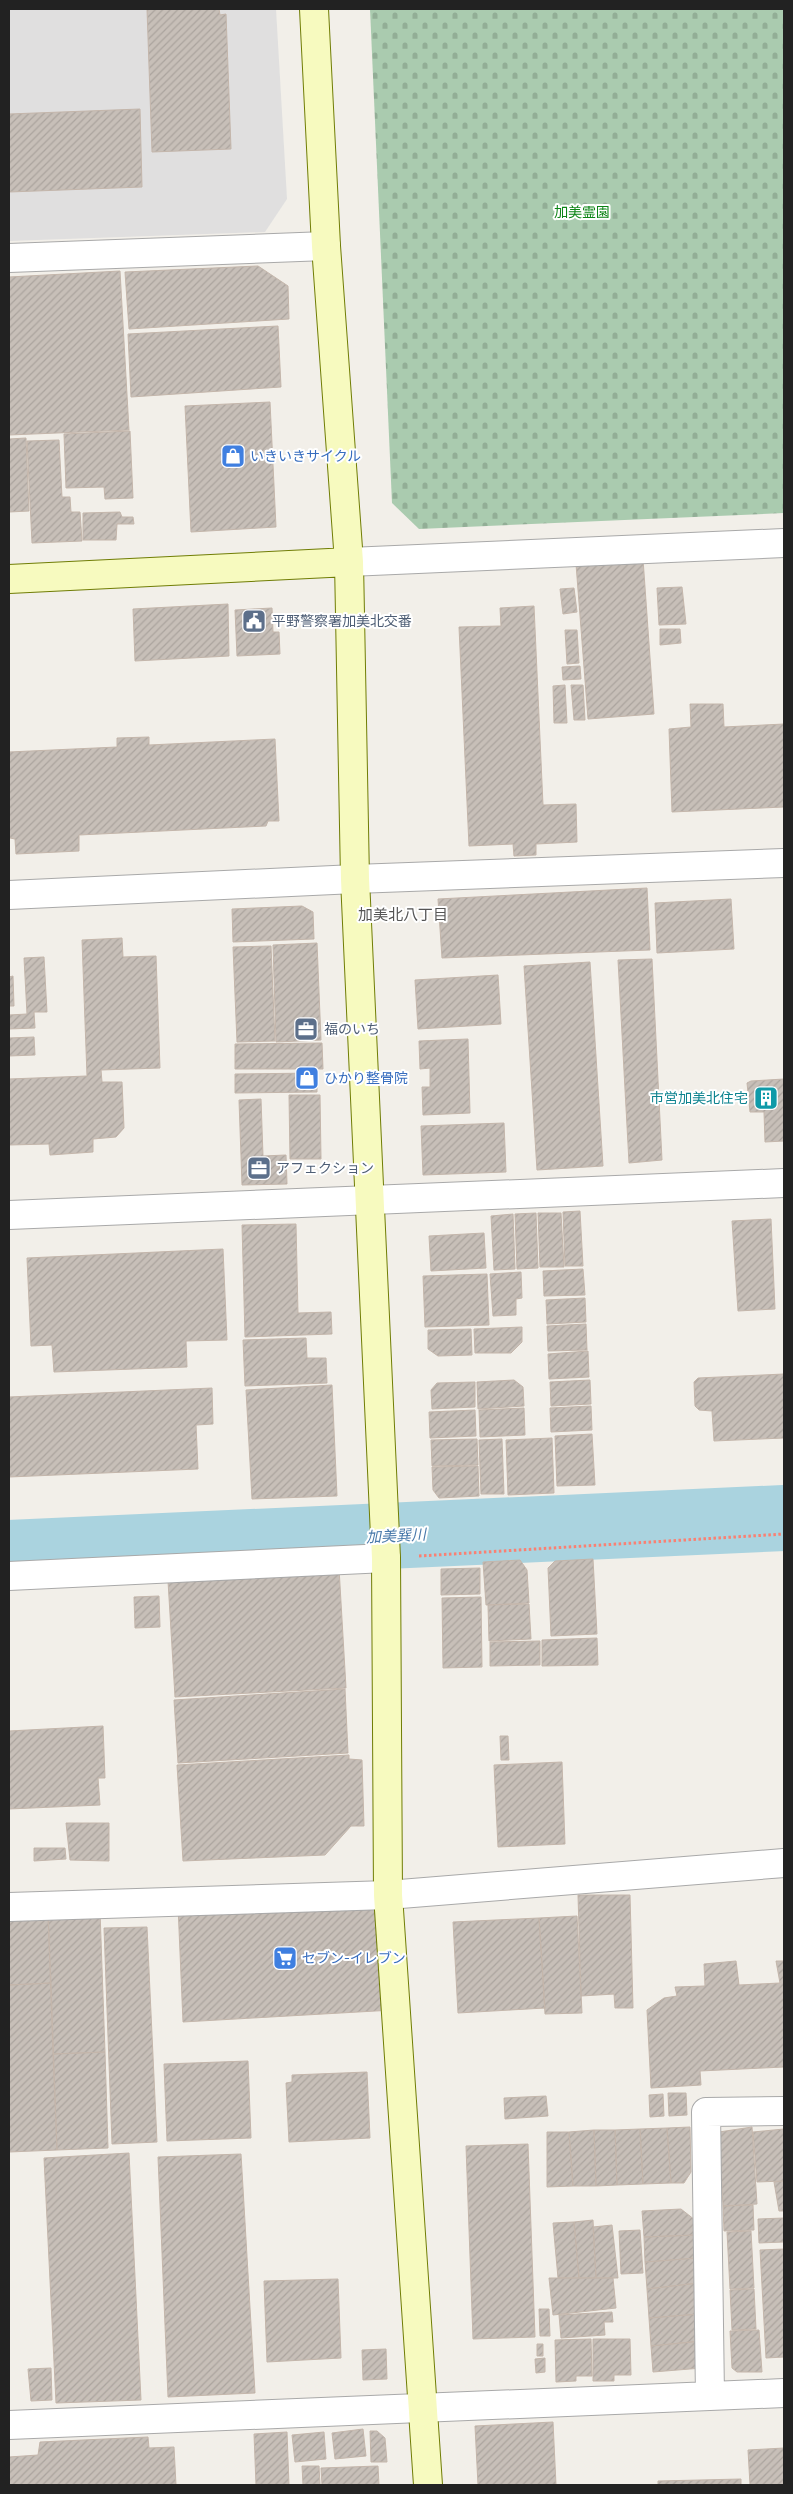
<svg xmlns="http://www.w3.org/2000/svg" width="793" height="2494" font-family="Figtree,'Noto Sans JP',sans-serif">
	<style>
		.residential { fill: #e0dfdf }
		.cemetery { fill: url(#cemetery-stones) }
		.lines { fill: none; stroke-linecap: round; stroke-linejoin: round }
		.river { stroke: #aad3df; stroke-width: 66 }
		.building { fill: url(#building-hatch); stroke: #c4b6ab }
		.street-casing { stroke: #a9a9a9; stroke-width: 30 }
		.secondary-casing { stroke: #707d05; stroke-width: 30 }
		.path { stroke: #fa8072; stroke-width: 3; stroke-dasharray: 2.5 2.5; stroke-linecap: butt }
		.street { stroke: #fff; stroke-width: 28 }
		.secondary { stroke: #f7fabf; stroke-width: 28 }
		.labels { text-anchor: middle; dominant-baseline: central; stroke-width: 4; stroke-linejoin: round; paint-order: stroke }
		.park-label { font-size: 14px; fill: #0c8416; stroke: #fff }
		.shop-label { font-size: 14px; fill: #366cbe; stroke: #fff; text-anchor: start }
		.service-label { font-size: 14px; fill: #4e5e75; stroke: #fff; text-anchor: start }
		.culture-label { font-size: 14px; fill: #0d838f; stroke: #fff; text-anchor: end }
		.neighbourhood-label { font-size: 15px; fill: #555; stroke: #fff }
		.water-label { font-size: 15px; font-style: italic; fill: #4a7aab; stroke: #fff }
	</style>
	<defs>
		<pattern id="cemetery-stones" width="16" height="16" patternUnits="userSpaceOnUse" patternTransform="scale(1.25)"><rect width="16" height="16" fill="#aacbaf"/><path d="M2 7V4a2 2 0 0 1 4 0v3zM10 15v-3a2 2 0 0 1 4 0v3z" fill="#92ae96"/></pattern>
		<pattern id="building-hatch" width="6" height="6" patternUnits="userSpaceOnUse" patternTransform="scale(1.25)"><rect width="6" height="6" fill="#c7bfb8"/><path d="M-1 1l2-2M0 6l6-6M5 7l2-2" fill="none" stroke="#aba49e"/></pattern>
	</defs>
	<rect width="100%" height="100%" fill="#f2efe9"/>
	<path class="residential" d="M9,9H276L287,199L265,232L9,241Z"/>
	<path class="cemetery" d="M370,9H784V513L419,529L392,503Z"/>
	<g class="lines">
		<path class="river" d="M9,1553L784,1518"/>
	</g>
	<path class="building" d="M147,9H219L220,15L226,14L231,149L152,152Z
		M140,109L142,187L9,192V114Z
		M258,266L288,286L289,319L129,329L125,272Z
		M120,271L129,430L9,435V277Z
		M278,326L281,387L131,397L128,334Z
		M270,402L276,527L191,532L185,406Z
		M130,431L133,498L105,499L104,487L66,488L64,434Z
		M26,438L29,511L9,512V439Z
		M59,440L62,497H70L71,512H80L82,541L32,543L27,441Z
		M120,512L122,517H133L134,524H117L116,540H83V513Z
		M643,559L654,714L588,719L576,564Z
		M682,587L686,624L659,625L657,588Z
		M574,588L577,612L563,614L560,589Z
		M228,604L229,656L135,661L133,609Z
		M534,606L543,805L576,804L577,842L536,844V855L514,856L513,844L469,846L459,627L501,626L500,608Z
		M272,608L273,632H279L280,654L237,656L235,610Z
		M660,629H680L681,643L660,645Z
		M565,630H577L579,663L567,664Z
		M580,666L581,679L563,680L562,667Z
		M565,685L567,723H554L553,686Z
		M571,685H583L585,720H574Z
		M690,704H723L724,727L784,724V807L672,812L669,729L691,727Z
		M149,737V745L275,739L279,821H268L266,826L79,835V851L16,854L15,839L10,838L9,832V752L117,747V738Z
		M647,888L650,950L442,958L438,899Z
		M731,899L734,949L657,953L655,903Z
		M302,906L313,912L314,939L233,942L232,909Z
		M122,938L123,957L156,956L160,1068L101,1070L102,1082H122L124,1128L116,1137L93,1139V1152L50,1155L49,1144L9,1145V1079L87,1076L82,940Z
		M317,943L321,1040L276,1042L273,945Z
		M271,946L275,1041L237,1042L233,947Z
		M44,957L47,1012H34L35,1028L9,1029V1015L27,1014L24,958Z
		M652,959L662,1160L629,1163L618,960Z
		M590,962L603,1166L537,1170L524,966Z
		M498,975L501,1024L418,1029L415,980Z
		M13,976L14,1006H9V977Z
		M34,1037L35,1055L9,1056V1038Z
		M468,1039L470,1113L423,1115L422,1087H430V1068L420,1069L419,1041Z
		M322,1043L323,1069H235V1044Z
		M317,1073V1092L235,1093V1074Z
		M784,1079V1141L765,1142L764,1112H750L747,1083L751,1081Z
		M289,1095H320L321,1159H290Z
		M261,1099L263,1156L286,1155L287,1184L242,1185L239,1100Z
		M504,1123L506,1172L423,1175L421,1126Z
		M580,1211L583,1266H565L563,1212Z
		M536,1213L538,1268L517,1269L515,1214Z
		M538,1213H561L564,1267H540Z
		M513,1214L515,1269L494,1270L491,1216Z
		M771,1219L775,1309L738,1311L732,1221Z
		M296,1224L298,1313L331,1312L332,1334L245,1337L242,1225Z
		M484,1233L486,1268L431,1271L429,1236Z
		M223,1249L227,1340L186,1341L187,1367L54,1372L52,1345L31,1346L27,1258Z
		M583,1269L585,1295L544,1296L543,1271Z
		M521,1272L522,1298L516,1299V1315L493,1316L490,1274Z
		M487,1274L489,1325L425,1327L423,1276Z
		M585,1298L586,1322L547,1324L546,1300Z
		M586,1324L587,1350L548,1351L547,1326Z
		M522,1327V1342L511,1353H475L474,1329Z
		M471,1329L472,1355L438,1356L428,1349V1330Z
		M306,1338L307,1358H326L327,1383L245,1386L243,1340Z
		M588,1351L589,1377L549,1379L548,1354Z
		M784,1374V1438L714,1441L712,1411L699,1410L695,1406L694,1382L698,1378Z
		M514,1380L523,1387L524,1406L478,1409L477,1382Z
		M590,1380L591,1404L551,1406L550,1382Z
		M475,1382V1407L432,1409L431,1390L437,1383Z
		M332,1385L337,1496L252,1499L246,1390Z
		M212,1388L213,1424L196,1425L198,1469L9,1477V1397Z
		M591,1406L592,1430L551,1432L550,1408Z
		M524,1408L525,1435L480,1437L479,1410Z
		M475,1410L476,1436L430,1438L429,1412Z
		M592,1434L595,1485L557,1486L555,1436Z
		M552,1438L554,1493L508,1495L506,1440Z
		M477,1439L478,1465L432,1466L431,1440Z
		M502,1439L504,1494H481L479,1440Z
		M478,1466L479,1496L439,1498L433,1490L432,1467Z
		M593,1559L597,1634L551,1636L548,1568L555,1561Z
		M520,1560L527,1570L529,1603L486,1605L483,1562Z
		M339,1568L346,1688L175,1697L168,1581Z
		M480,1568V1594L441,1595V1569Z
		M159,1596L160,1627L135,1628L134,1597Z
		M481,1597L482,1667L443,1668L442,1598Z
		M529,1604L531,1639L489,1641L488,1605Z
		M597,1638L598,1665L542,1666V1640Z
		M540,1641V1665L490,1666V1642Z
		M345,1689L348,1753L178,1763L174,1700Z
		M103,1726L105,1778H98L100,1805L9,1809V1731Z
		M500,1736H508L509,1760H501Z
		M349,1755V1759L362,1760L364,1826H351L325,1855L183,1861L177,1765Z
		M562,1762L565,1844L498,1847L494,1765Z
		M66,1823H109V1861L70,1860Z
		M34,1848H65L66,1859L34,1861Z
		M388,1895L393,2010L183,2022L178,1906Z
		M578,1895H630L633,2008H615L614,1994L581,1996Z
		M100,1911L105,2052L53,2054L48,1914Z
		M48,1914L51,1983L9,1985V1916Z
		M577,1916L582,2013L545,2014L539,1918Z
		M539,1918L545,2008L458,2013L453,1922Z
		M147,1927L157,2142L112,2144L104,1928Z
		M736,1961L739,1985L780,1983L776,1961H784V2067L700,2071L701,2085L651,2088L647,2010L664,1998L677,1996L675,1987L705,1986L704,1964Z
		M51,1983L57,2150L9,2152V1985Z
		M105,2052L108,2148L57,2150L53,2054Z
		M248,2061L251,2138L167,2141L164,2064Z
		M367,2072L370,2138L289,2142L286,2083L292,2082V2075Z
		M668,2093H686L687,2115L669,2116Z
		M663,2094L664,2116L650,2117L649,2095Z
		M546,2096L548,2116L505,2119L504,2098Z
		M690,2127L691,2172L684,2183H671L667,2128Z
		M752,2127L757,2204L723,2206L719,2132Z
		M667,2128L671,2183L643,2184L640,2129Z
		M640,2129L643,2184L617,2185L615,2130Z
		M784,2129V2181L757,2182L753,2132Z
		M594,2130L596,2186H573L569,2132Z
		M594,2130H615L617,2185L596,2186Z
		M547,2132H569L573,2186L547,2187Z
		M528,2144L535,2337L473,2339L466,2146Z
		M129,2153L141,2400L56,2403L44,2158Z
		M241,2154L255,2393L168,2397L158,2157Z
		M784,2181V2211H779L774,2182Z
		M753,2205L754,2230L724,2231L723,2206Z
		M681,2209L695,2220L696,2235L644,2237L642,2211Z
		M784,2218V2242L759,2243L758,2219Z
		M593,2220L596,2278H579L574,2222Z
		M574,2222L579,2278H558L553,2223Z
		M612,2225L618,2278H596L593,2227Z
		M640,2230L643,2273L621,2274L619,2231Z
		M751,2231L754,2288L730,2289L727,2232Z
		M696,2235L697,2258L645,2262L644,2237Z
		M784,2249V2357L766,2358L760,2250Z
		M697,2258L698,2283L647,2289L645,2262Z
		M549,2278H613L616,2308L553,2315Z
		M338,2279L341,2358L267,2362L264,2281Z
		M698,2283L699,2314L649,2318L647,2289Z
		M754,2289L756,2329L732,2330L730,2290Z
		M539,2309H549L550,2336H540Z
		M612,2312L613,2322H604L605,2335L561,2338L559,2315Z
		M699,2314L701,2341L651,2346L649,2318Z
		M759,2330L762,2372H737L732,2368L730,2331Z
		M591,2339L592,2376H576V2381L556,2382L555,2340Z
		M593,2339H630L631,2375H614V2381H593Z
		M701,2341L702,2368L653,2372L651,2346Z
		M537,2344H543V2356H537Z
		M386,2349L387,2379L363,2380L362,2350Z
		M545,2358V2372L536,2373L535,2359Z
		M51,2368L52,2400L31,2401L28,2369Z
		M553,2422L556,2485H478L475,2426Z
		M363,2429L366,2456L335,2459L332,2433Z
		M370,2431H377L385,2438L387,2462H371Z
		M287,2432L289,2485H256L254,2434Z
		M324,2432L326,2459L295,2462L292,2435Z
		M148,2437L149,2448L174,2447L176,2485H9V2457L38,2455L40,2442Z
		M784,2448V2485H750L748,2450Z
		M302,2466H319L320,2485H303Z
		M378,2466L379,2485H322L321,2468Z
		M741,2479V2485H658V2481Z"/>
	<g class="lines">
		<g class="street-casing">
			<path id="street" d="M9,258L326,246
				M349,562L784,543
				M9,895L355,879L784,863
				M9,1215L784,1183
				M9,1576L386,1558
				M9,1907L388,1895L784,1863
				M710,2396L706,2112L784,2111
				M9,2425L784,2393"/>
		</g>
		<g class="secondary-casing">
			<path id="secondary" d="M314,9L326,246L349,562L355,879L386,1558L388,1895L428,2485
				M9,579L349,562"/>
		</g>
		<path class="path" d="M419,1556L784,1534"/>
		<use href="#street" class="street"/>
		<use href="#secondary" class="secondary"/>
	</g>
	<defs>
		<g id="shop-square" transform="scale(1.25)"><rect x="-9" y="-9" width="18" height="18" rx="4" fill="#3f7fe0" stroke="#fff"/><path d="M-5-2.5h2.3a2.7 3.5 0 0 1 5.4 0H5L5.5 6h-11ZM-1.5-2.5h3a1.5 2.3 0 0 0-3 0Z" fill="#fff"/></g>
		<g id="civic-square" transform="scale(1.25)"><rect x="-9" y="-9" width="18" height="18" rx="4" fill="#5c6f8a" stroke="#fff"/><path d="M-.6-6.5H3V-4.5H.6V-3L4-1V1h2V6H-6V1h2V-1L-.6-3ZM-1.2 2.5V6h2.4V2.5Z" fill="#fff"/></g>
		<g id="office-square" transform="scale(1.25)"><rect x="-9" y="-9" width="18" height="18" rx="4" fill="#5c6f8a" stroke="#fff"/><path d="M-6-3h4V-5.5h4V-3h4V5H-6ZM-1-4.5V-3h2v-1.5ZM-6 0V1H6V0Z" fill="#fff"/></g>
		<g id="building-square" transform="scale(1.25)"><rect x="-9" y="-9" width="18" height="18" rx="4" fill="#0f9aa8" stroke="#fff"/><path d="M-4-6H4V6H1V3H-1V6H-4ZM-2.5-4.3h1.7v1.8h-1.7ZM.8-4.3h1.7v1.8H.8ZM-2.5-1h1.7V.8h-1.7ZM.8-1h1.7V.8H.8Z" fill="#fff"/></g>
		<g id="supermarket-square" transform="scale(1.25)"><rect x="-9" y="-9" width="18" height="18" rx="4" fill="#3f7fe0" stroke="#fff"/><path d="M-6-5.5h2.5l.6 2H6L4.5 2H-2.5L-4.4-4H-6ZM-1.5 3.2a1.3 1.3 0 1 0 .1 0ZM3 3.2a1.3 1.3 0 1 0 .1 0Z" fill="#fff"/></g>
	</defs>
	<g fill-rule="evenodd">
		<use href="#shop-square" x="233" y="456"/>
		<use href="#civic-square" x="254" y="621"/>
		<use href="#office-square" x="306" y="1029"/>
		<use href="#shop-square" x="307" y="1078"/>
		<use href="#building-square" x="766" y="1098"/>
		<use href="#office-square" x="259" y="1168"/>
		<use href="#supermarket-square" x="285" y="1958"/>
	</g>
	<g class="labels">
		<g class="park-label">
			<text x="582" y="212">加美霊園</text>
		</g>
		<g class="shop-label">
			<text x="250" y="456">いきいきサイクル</text>
			<text x="324" y="1078">ひかり整骨院</text>
			<text x="302" y="1958">セブン-イレブン</text>
		</g>
		<g class="service-label">
			<text x="272" y="621">平野警察署加美北交番</text>
			<text x="324" y="1029">福のいち</text>
			<text x="276" y="1168">アフェクション</text>
		</g>
		<g class="culture-label">
			<text x="748" y="1098">市営加美北住宅</text>
		</g>
		<g class="neighbourhood-label">
			<text x="403" y="915">加美北八丁目</text>
		</g>
		<g class="water-label">
			<text transform="translate(396 1536) rotate(-3)">加美巽川</text>
		</g>
	</g>
	<rect width="793" height="2494" fill="none" stroke="#222222" stroke-width="20"/>
</svg>
